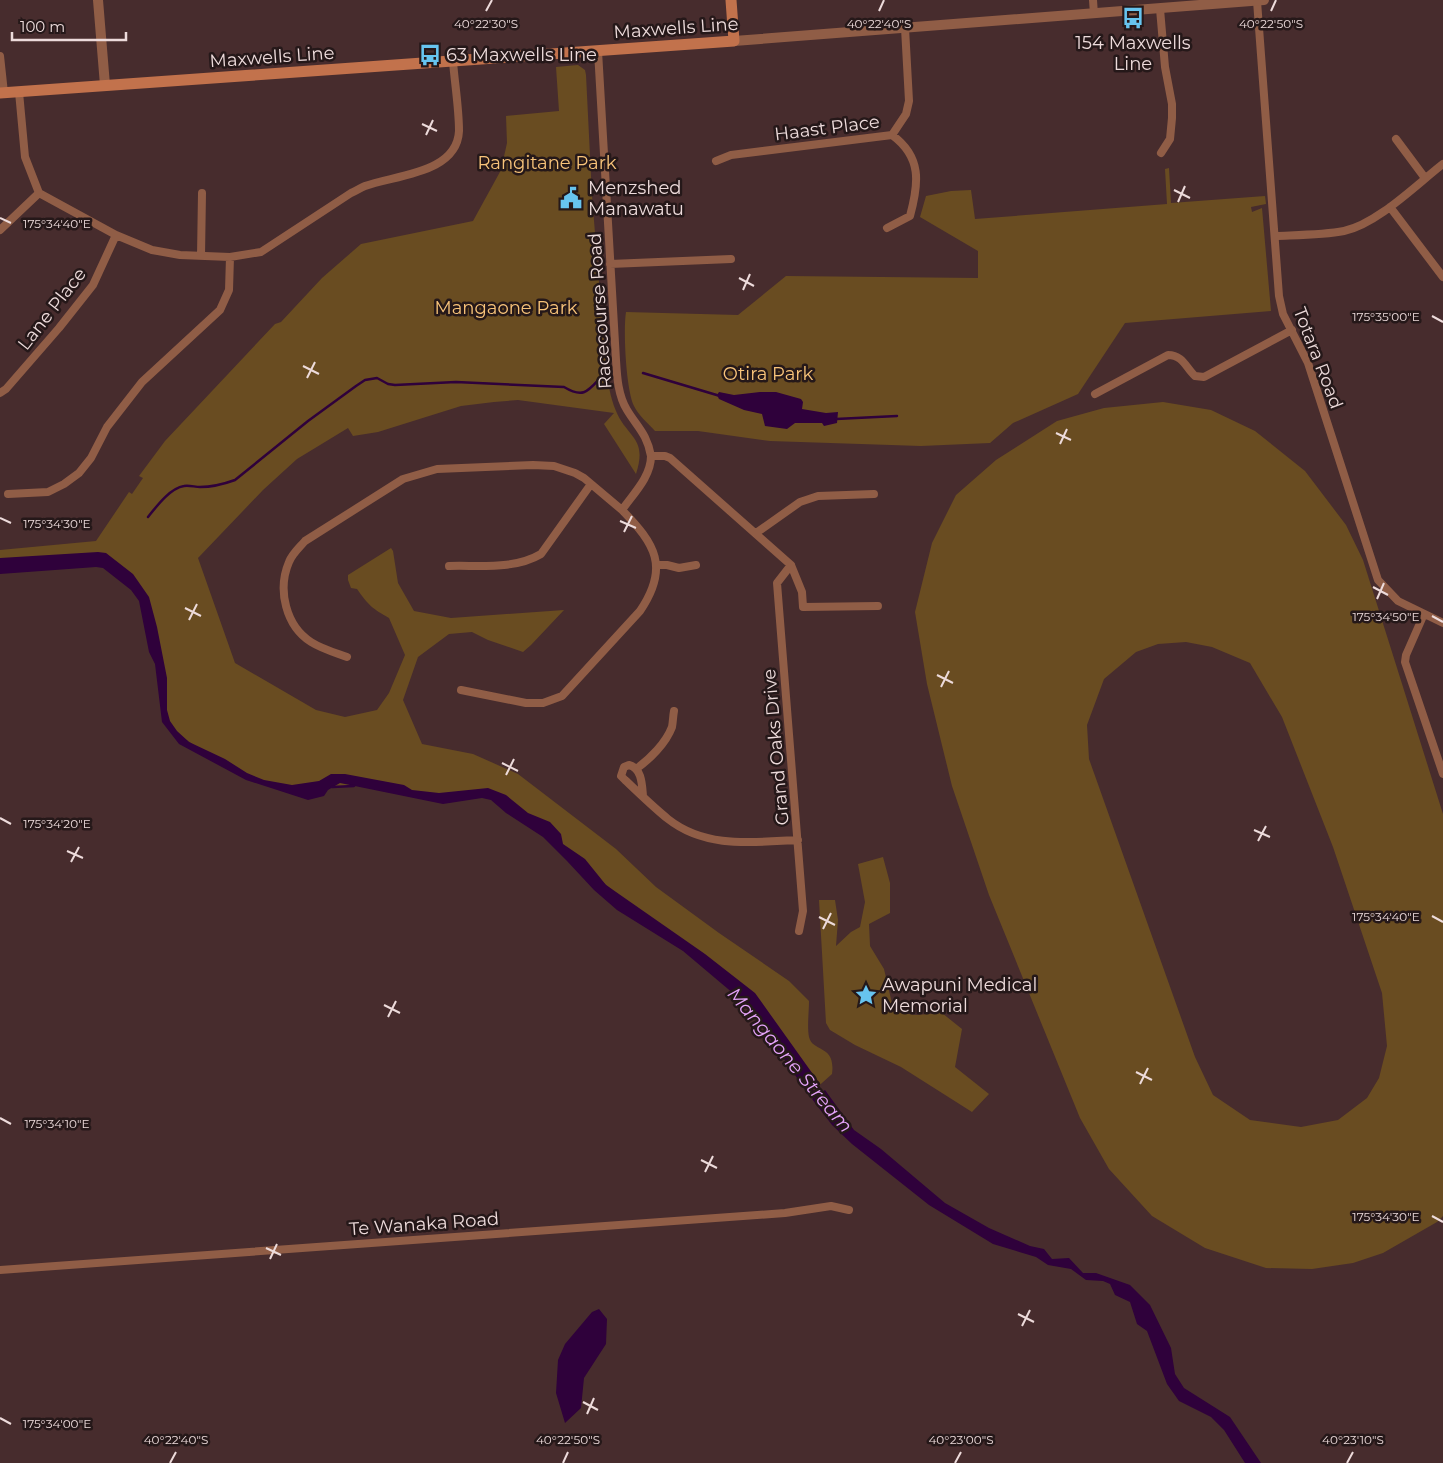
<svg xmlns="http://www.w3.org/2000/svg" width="1443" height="1463" font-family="Montserrat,sans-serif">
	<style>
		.green { fill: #694c21; fill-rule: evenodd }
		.water { fill: #2f013b }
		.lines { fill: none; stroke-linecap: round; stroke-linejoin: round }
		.stream { stroke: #2f013b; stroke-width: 2.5 }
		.minor { stroke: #905d46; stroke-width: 8 }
		.tertiary { stroke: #905d46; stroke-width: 10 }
		.secondary { stroke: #c2724c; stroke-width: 11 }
		.ticks { fill: none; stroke: #eddbdb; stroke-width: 2 }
		.labels { text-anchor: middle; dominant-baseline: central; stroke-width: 5; stroke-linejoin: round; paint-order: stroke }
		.street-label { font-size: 18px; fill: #eddbdb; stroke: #251819 }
		.poi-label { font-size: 18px; fill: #eddbdb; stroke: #251819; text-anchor: start }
		.park-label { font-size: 18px; fill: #f9c47a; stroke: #251819 }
		.water-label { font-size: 19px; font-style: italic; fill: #e5a3fa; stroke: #251819 }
		.ticks-label { font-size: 12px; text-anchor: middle; fill: #eddbdb; stroke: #251819; stroke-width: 5; stroke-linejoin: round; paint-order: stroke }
	</style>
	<rect width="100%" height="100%" fill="#472c2d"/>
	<path class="green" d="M578,65L585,70L586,75L592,196L606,368C608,382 610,397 616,411C627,438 648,437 636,474L604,424L614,413L518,400L494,402L461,406L378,432L353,436L348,428L297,459L263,490L198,558L235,663L316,710L345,717L377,710L389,693L405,655L389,618C373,609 368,605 357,589L351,588L348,580V575L391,548L393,551L398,583L414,611L451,618L564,610L531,645L523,652L488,640L472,632L449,634L418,657L403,700L422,744L473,754L518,774L616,849L656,887L719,933L789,981L809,1001C809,1012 807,1026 809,1037C813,1053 836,1044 832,1074L813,1091L740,994L550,839L489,797L442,800L361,785L308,788L261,782L220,763L165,725L156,660L145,606L132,587L103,562L0,567V550L96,541L129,492L132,494L143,478L139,476L165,441L275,324L281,322L322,278L361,244L473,221L501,170L507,143L506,116L559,111L556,67Z
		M1169,168L1171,203L1265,196L1266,204L1251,207L1252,212L1262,208L1271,311L1125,323L1078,394L1013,423L990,443L921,446L770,441L698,431H655C648,423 638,415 634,406C626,390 623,330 626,312L738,315L786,276L978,278V251L920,217L926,196L951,191L971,190L975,219L1167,204L1165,169Z
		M1163,402L1211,410L1255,431L1305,471L1346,525L1363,560L1443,814V1216L1437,1222L1383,1253L1353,1263L1312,1269L1266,1268L1205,1248L1152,1216L1109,1169L1080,1118L989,895L952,786L927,684L915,612L932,543L956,495L996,460L1057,421L1104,408ZM1186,642L1212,647L1250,663L1282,717L1333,847L1382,993L1387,1046L1379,1078L1367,1098L1338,1120L1301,1127L1250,1120L1213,1095L1195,1057L1089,759L1087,725L1104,679L1136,652L1158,644Z
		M883,857L890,883V913L869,924L870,946L884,969L894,1012L916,1015L942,1013L962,1029L955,1067L989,1094L972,1112L901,1067L855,1045L830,1030L826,1023L819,900H835L838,920L836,946L851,932L860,927L865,902L858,864Z"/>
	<path class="water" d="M719,392L734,395L760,392H776L801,399L803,402L802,409L826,413L838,412L837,423L824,426L822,423H795L787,429L765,426L762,414L744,410L719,399L717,395Z
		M98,552L106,553L133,574L149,597L157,627L167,678V710L170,721L177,731L189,742L225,759L247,773L264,780L292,785L319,781L331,774H345L404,785L412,790L439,793L488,788L506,795L528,813L550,822L561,834L563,844L585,859L606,885L705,954L755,993L820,1084L808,1094L747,1005L683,951L617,910L594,890L567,861L543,837L506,813L491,800L482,798L443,804L340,783L328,790L324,796L308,800L246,780L179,744L162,722L155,664L149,652L139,601L131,590L103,568L96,567L0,574V558Z
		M825,1090L854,1130L881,1149L945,1203L989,1228L1030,1246L1044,1249L1052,1259L1069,1258L1083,1273H1096L1130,1285L1150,1305L1171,1348L1175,1374L1184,1388L1230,1417L1261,1463H1245L1224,1430L1211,1417L1179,1401L1167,1384L1147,1331L1137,1324L1130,1302L1115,1295L1110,1284L1103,1281L1086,1280L1071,1269L1048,1265L1036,1257L993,1244L929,1205L852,1144L832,1125L812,1099Z
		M599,1309L607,1319L606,1344L584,1378L581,1408L565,1423L556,1393L558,1360L565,1344L592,1312Z"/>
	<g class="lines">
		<path class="stream" d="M643,373L720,396
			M836,419L897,416
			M148,517C156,507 170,488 184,486C189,485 195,487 200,487C212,487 224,484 235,480L308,421L356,386L365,380L377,378L388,384L395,385L456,382L564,387C584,399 588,391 602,376
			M332,787L354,786
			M811,1089L819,1098"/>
		<path class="minor" d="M1093,0L1094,14
			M1257,1L1279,296L1283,314L1308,363L1378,580L1398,601L1443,623
			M1160,9L1165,67L1172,104V118L1170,139L1161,153
			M598,51L616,360C617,377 618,395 627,410C638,428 647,434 651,456H665L670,458L791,565L802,592L803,607L878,606
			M0,56L4,93
			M19,92L25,157L39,193L116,235L152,250L180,255L230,257L261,252L351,193C356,191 360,188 365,186C394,175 457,174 459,131C459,109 455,85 453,62
			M1396,139L1425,178
			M716,161L731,155L892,135L906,114L909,101L905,28
			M1390,207L1443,277
			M887,228L910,216C919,183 922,157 892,135
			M0,230L39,193
			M1275,236C1297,235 1323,235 1344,231C1377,224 1416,185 1443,164
			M201,256L202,193
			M610,264L731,259
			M0,393L6,389L59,328L93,285L116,235
			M1095,394L1168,355C1183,355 1186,368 1195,376L1204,377L1292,330
			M8,494L48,492L64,484L79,473L91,458L107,427L142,382L220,310L229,290L230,257
			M756,533L800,502L818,496L874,494
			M656,565H667L679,568L696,565
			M791,565L777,583L803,911L799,931
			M449,566C479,565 514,570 541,554L591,484
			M1424,614L1406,655L1405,662L1443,774
			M347,657C336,653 322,649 311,642C286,626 277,590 289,562C292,554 299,548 305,541L403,479L437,469L533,465L554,466L575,473L584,478L622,510
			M461,690L526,703H543L562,696L640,611C670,567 655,544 622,510C633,494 651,477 651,456
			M636,769C650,759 666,743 672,727C673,722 673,716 674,711
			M643,796C642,785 642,768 629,765L624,767L621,776L625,780C639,793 653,807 668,819C706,849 753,842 798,840
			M0,1270L785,1213L831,1206L849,1210"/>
		<path class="tertiary" d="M98,0L105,85
			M734,41L1264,0"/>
		<path class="secondary" d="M0,93L734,41L731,0"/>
	</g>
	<path class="ticks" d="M486,11L492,0M879,11L884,0M1271,11L1276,0M422,124L437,131M426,135L433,120M1174,190L1190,198M1178,202L1185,186M0,218L11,223M739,278L754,286M743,290L750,274M1432,316L1443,322M303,366L319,374M307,378L315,362M1056,433L1071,440M1060,444L1067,429M0,518L11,523M620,521L636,528M624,532L632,516M1373,587L1388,595M1377,599L1384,583M185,608L201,616M1432,616L1443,622M189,620L197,604M937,675L953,683M941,687L949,671M502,763L518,771M506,775L514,759M0,818L11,824M1254,830L1270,837M1258,841L1266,826M67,851L83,858M71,862L79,847M1432,916L1443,922M819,917L835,925M823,929L831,913M384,1005L400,1013M388,1017L396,1001M1136,1072L1152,1080M1140,1084L1148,1068M0,1118L11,1124M701,1160L717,1168M705,1172L713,1156M1432,1216L1443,1222M266,1248L281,1255M270,1259L277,1244M1018,1314L1034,1322M1022,1326L1030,1310M583,1402L598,1410M587,1414L594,1398M0,1418L11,1424M170,1463L176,1452M563,1463L568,1452M955,1463L961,1452M1347,1463L1353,1452"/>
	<defs>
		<g id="bus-bare" transform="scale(1.725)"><path d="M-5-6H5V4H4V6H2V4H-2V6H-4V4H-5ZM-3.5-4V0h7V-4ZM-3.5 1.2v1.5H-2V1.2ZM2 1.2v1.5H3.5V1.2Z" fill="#67c4ef" stroke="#251819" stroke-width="2.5" paint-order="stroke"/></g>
		<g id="civic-bare" transform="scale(1.725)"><path d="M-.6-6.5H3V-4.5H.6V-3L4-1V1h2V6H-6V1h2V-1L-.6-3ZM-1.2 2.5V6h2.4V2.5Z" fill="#67c4ef" stroke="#251819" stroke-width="2.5" paint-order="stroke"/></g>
		<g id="sight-bare" transform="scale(1.725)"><path d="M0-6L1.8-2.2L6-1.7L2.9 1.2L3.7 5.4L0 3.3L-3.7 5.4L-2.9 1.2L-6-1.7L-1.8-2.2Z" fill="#67c4ef" stroke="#251819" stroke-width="2.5" paint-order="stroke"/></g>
	</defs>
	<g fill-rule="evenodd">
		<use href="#bus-bare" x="1133" y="18"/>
		<use href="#bus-bare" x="430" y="55"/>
		<use href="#civic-bare" x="571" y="198"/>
		<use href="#sight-bare" x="866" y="995"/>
	</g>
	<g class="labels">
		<g class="street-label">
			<text transform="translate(676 28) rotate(-4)">Maxwells Line</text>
			<text transform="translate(272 57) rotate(-4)">Maxwells Line</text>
			<text transform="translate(827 128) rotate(-7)">Haast Place</text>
			<text transform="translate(52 309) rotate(-52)">Lane Place</text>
			<text transform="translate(600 311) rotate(-94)">Racecourse Road</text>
			<text transform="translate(1318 358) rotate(69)">Totara Road</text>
			<text transform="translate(776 747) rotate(-95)">Grand Oaks Drive</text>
			<text transform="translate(424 1224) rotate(-4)">Te Wanaka Road</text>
		</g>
		<g class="poi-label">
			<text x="1133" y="43" text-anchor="middle">154 Maxwells<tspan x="1133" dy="21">Line</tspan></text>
			<text x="446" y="55">63 Maxwells Line</text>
			<text x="588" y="188">Menzshed<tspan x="588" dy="21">Manawatu</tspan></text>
			<text x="882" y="985">Awapuni Medical<tspan x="882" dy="21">Memorial</tspan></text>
		</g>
		<g class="park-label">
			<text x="547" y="163">Rangitane Park</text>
			<text x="506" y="308">Mangaone Park</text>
			<text x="768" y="374">Otira Park</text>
		</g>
		<g class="water-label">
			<text transform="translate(790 1060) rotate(50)">Mangaone Stream</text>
		</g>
	</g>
	<g class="ticks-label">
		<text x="486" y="28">40°22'30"S</text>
		<text x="879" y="28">40°22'40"S</text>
		<text x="1271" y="28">40°22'50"S</text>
		<text x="57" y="228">175°34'40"E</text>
		<text x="1386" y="321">175°35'00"E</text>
		<text x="57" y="528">175°34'30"E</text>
		<text x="1386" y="621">175°34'50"E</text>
		<text x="57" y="828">175°34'20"E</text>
		<text x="1386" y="921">175°34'40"E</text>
		<text x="57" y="1128">175°34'10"E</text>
		<text x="1386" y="1221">175°34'30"E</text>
		<text x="57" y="1428">175°34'00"E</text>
		<text x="176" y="1444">40°22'40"S</text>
		<text x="568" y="1444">40°22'50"S</text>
		<text x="961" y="1444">40°23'00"S</text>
		<text x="1353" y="1444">40°23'10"S</text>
	</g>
	<path d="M12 32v8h114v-8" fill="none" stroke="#eddbdb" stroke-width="2.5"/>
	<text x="20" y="32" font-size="15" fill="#eddbdb" stroke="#251819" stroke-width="4" paint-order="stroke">100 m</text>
</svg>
